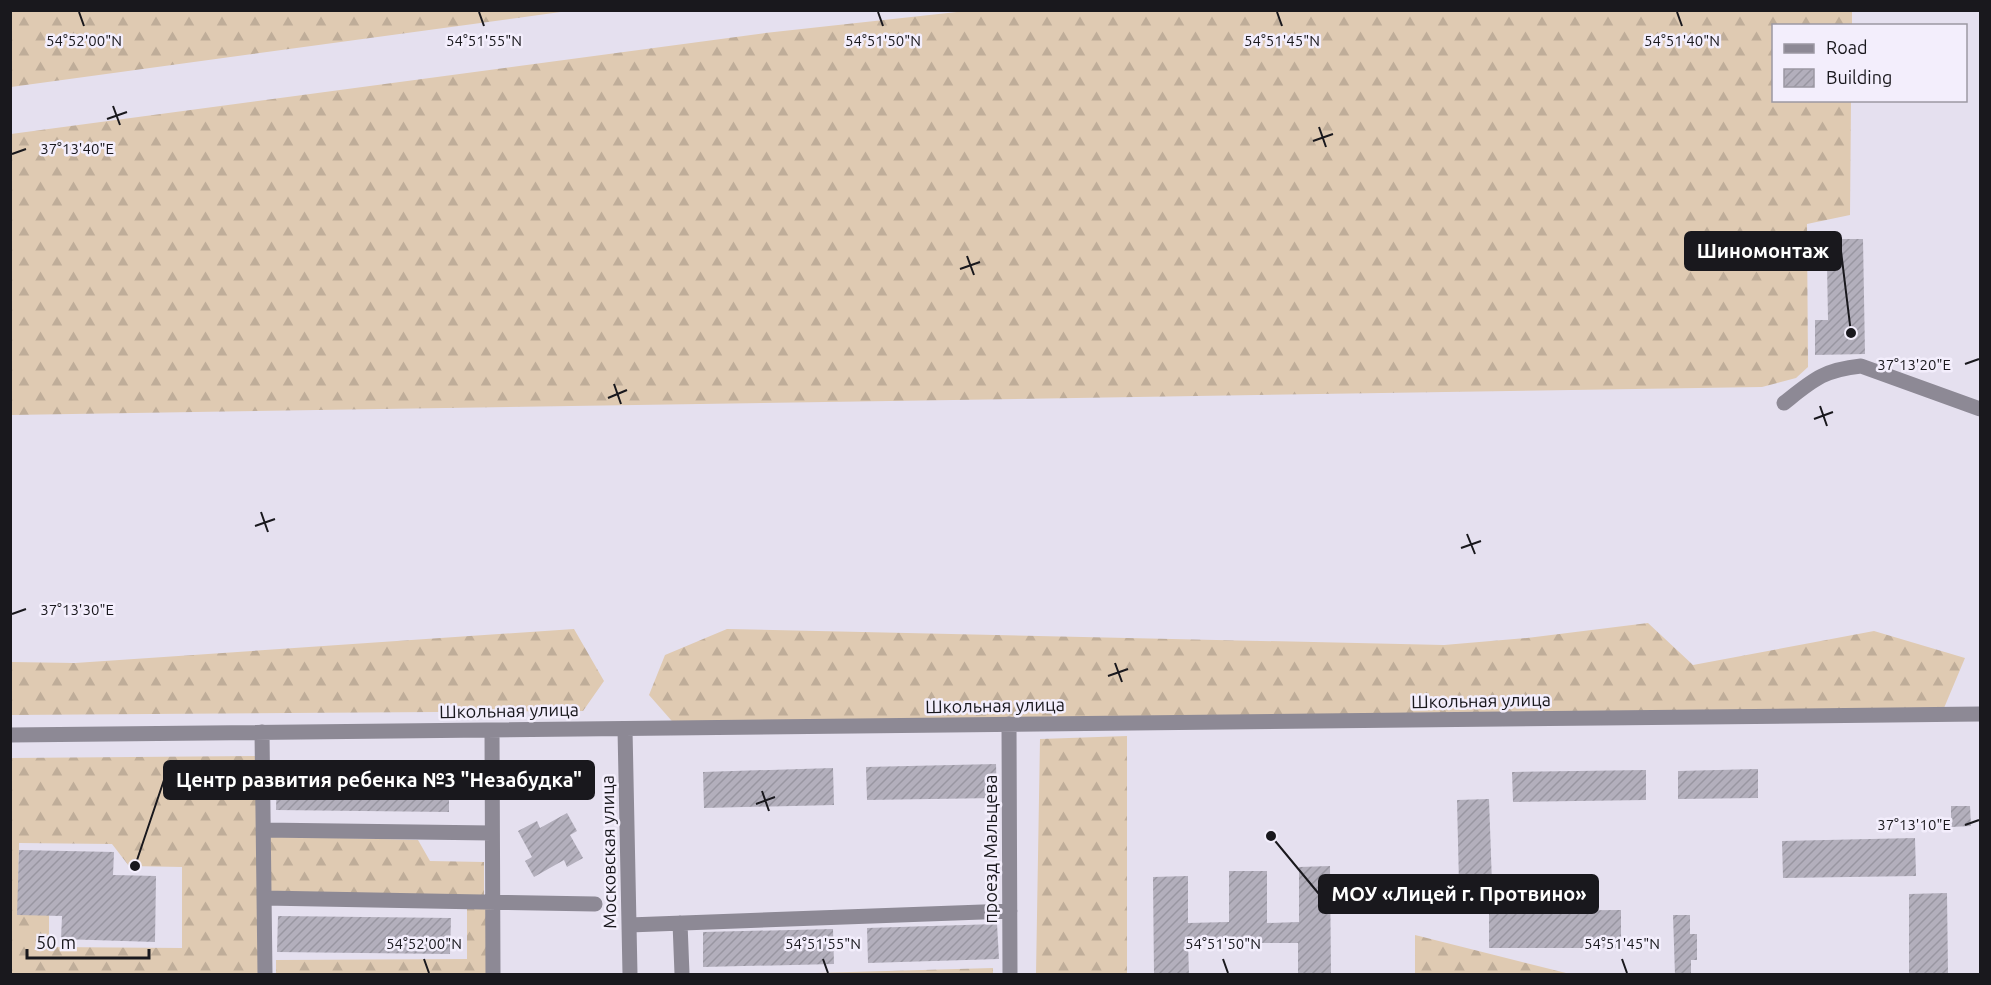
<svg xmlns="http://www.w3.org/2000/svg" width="1991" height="985" font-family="Ubuntu,sans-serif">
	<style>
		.forest { fill: url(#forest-firs); fill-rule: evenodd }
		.building { fill: url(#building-hatch) }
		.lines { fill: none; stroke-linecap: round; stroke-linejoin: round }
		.minor { stroke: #8d8995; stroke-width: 15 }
		.ticks { fill: none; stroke: #19181d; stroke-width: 2 }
		.labels { text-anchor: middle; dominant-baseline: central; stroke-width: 5; stroke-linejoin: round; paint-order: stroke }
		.street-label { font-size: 18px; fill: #19181d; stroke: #f3eefc }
		.ticks-label { font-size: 15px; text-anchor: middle; fill: #19181d; stroke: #f3eefc; stroke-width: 5; stroke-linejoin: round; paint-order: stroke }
		.leader { fill: none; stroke: #19181d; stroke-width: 2 }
		.callout-dot { fill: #19181d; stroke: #f3eefc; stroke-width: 2 }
		.callout { fill: #19181d; stroke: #19181d; stroke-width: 2 }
		.callout-label { font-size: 20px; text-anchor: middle; font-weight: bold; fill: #fff }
	</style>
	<defs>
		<pattern id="forest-firs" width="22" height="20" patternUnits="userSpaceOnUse" patternTransform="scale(1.5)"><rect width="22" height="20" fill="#dfcab2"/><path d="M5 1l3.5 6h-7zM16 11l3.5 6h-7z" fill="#bfad99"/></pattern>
		<pattern id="building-hatch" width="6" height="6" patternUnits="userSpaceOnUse" patternTransform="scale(1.5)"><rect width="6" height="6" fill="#b3afbc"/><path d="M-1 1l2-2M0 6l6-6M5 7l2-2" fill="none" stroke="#9996a1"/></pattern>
	</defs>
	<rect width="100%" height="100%" fill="#e5e0ef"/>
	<path class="forest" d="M11,10H568V11L11,87Z
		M966,11H1852V25L1774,26V100L1851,101L1850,215L1807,224L1808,367L1796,378L1762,387L11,415V134L765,33Z
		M1648,623L1693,665L1874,631L1965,658L1944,708L678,728L649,695L665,655L727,629L1444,645L1527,638Z
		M574,629L604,681L583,711L11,715V662L75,663Z
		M1127,736V974H1036L1040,739Z
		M258,756L261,974H11L10,758ZM19,843L112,844L129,866L182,867V948L49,947V913L18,912Z
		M269,836L418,840L430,861L484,862V896L271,893Z
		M467,908H490V974H276V960L467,959Z
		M1415,935L1570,974H1415Z
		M993,968V974H780Z"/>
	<path class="building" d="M1832,239H1863L1865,354L1815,355V320H1828L1827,264H1832Z
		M996,764L997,798L867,800L866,767Z
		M833,768L834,805L704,808L703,772Z
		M1758,769V798L1678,799V771Z
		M1646,770V800L1513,802L1512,772Z
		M277,774L449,776V812L276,810Z
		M1489,799L1492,884H1459L1457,800Z
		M1951,806H1970L1971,826L1951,827Z
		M567,813L577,831L570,835L583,858L567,867L564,860L534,877L525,861L532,857L518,831L537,821L540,828Z
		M1915,838L1916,876L1783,878L1782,841Z
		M19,850L114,852L113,875L156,876L155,942L61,939L62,916L17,915Z
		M1330,866L1331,975H1298V943H1188L1189,975H1154L1153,877L1188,876V923L1229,922V871H1267V923L1299,922V867Z
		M1947,893L1948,975H1909V894Z
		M1621,910V948H1489V911Z
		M1673,915H1690V934H1697V960H1691V975H1675Z
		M278,916L451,918L450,954L277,952Z
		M997,924L999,959L868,963L867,928Z
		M833,929L834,964L703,967V932Z"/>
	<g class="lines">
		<path class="minor" d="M1784,403C1813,380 1823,370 1861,366L1980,409
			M1009,724L1010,974
			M625,729L630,974
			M492,730L493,974
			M262,732L265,974
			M10,735L1980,714
			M263,830L492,833
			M264,898L595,904
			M680,923L682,974
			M629,925L1010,911"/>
	</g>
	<path class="ticks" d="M79,12L84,26M479,12L484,26M878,12L883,26M1277,12L1282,26M1677,12L1682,26M113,106L120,125M107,119L127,112M1319,127L1326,147M1313,141L1333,134M12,154L26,149M967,256L974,275M960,269L980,262M1965,364L1979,359M614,384L621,404M608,398L627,390M1820,406L1827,426M1814,419L1833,412M261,512L268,532M255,526L275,519M1467,534L1475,554M1461,548L1481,541M12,614L26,609M1115,663L1122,682M1108,676L1128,669M762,791L769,811M756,804L775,797M1965,825L1979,820M424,959L429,973M823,959L828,973M1223,959L1228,973M1622,959L1627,973"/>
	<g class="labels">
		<g class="street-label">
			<text transform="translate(1481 700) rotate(-1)">Школьная улица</text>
			<text transform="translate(995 705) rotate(-1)">Школьная улица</text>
			<text transform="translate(509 710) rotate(-1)">Школьная улица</text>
			<text transform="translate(990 849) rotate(-90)">проезд Мальцева</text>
			<text transform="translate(608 852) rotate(-91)">Московская улица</text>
		</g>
	</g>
	<g class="ticks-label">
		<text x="84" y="46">54°52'00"N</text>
		<text x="484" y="46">54°51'55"N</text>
		<text x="883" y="46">54°51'50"N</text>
		<text x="1282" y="46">54°51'45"N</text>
		<text x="1682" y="46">54°51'40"N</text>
		<text x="77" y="154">37°13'40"E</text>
		<text x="1914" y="370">37°13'20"E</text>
		<text x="77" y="615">37°13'30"E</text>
		<text x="1914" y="830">37°13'10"E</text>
		<text x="424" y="949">54°52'00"N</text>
		<text x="823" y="949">54°51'55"N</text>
		<text x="1223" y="949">54°51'50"N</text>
		<text x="1622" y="949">54°51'45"N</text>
	</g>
	<path class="leader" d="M1851 333L1841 251M135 866L164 780M1271 836L1319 894"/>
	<g class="callout-dot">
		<circle cx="1851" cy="333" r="6"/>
		<circle cx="135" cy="866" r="6"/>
		<circle cx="1271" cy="836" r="6"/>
	</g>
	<g class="callout">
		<rect x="1685" y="232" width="156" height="38" rx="6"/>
		<rect x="164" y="761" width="430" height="38" rx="6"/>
		<rect x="1319" y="875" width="279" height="38" rx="6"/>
	</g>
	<g class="callout-label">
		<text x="1763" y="258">Шиномонтаж</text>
		<text x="379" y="787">Центр развития ребенка №3 "Незабудка"</text>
		<text x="1459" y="901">МОУ «Лицей г. Протвино»</text>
	</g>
	<rect width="1991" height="985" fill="none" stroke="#19181d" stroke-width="24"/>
	<rect x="1772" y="24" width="195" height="78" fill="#f3eefc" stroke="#9c98a3" stroke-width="1.5"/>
	<rect x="1784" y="44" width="30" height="9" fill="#8d8995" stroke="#9c98a3" stroke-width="1.5"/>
	<text x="1826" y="54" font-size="18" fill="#19181d">Road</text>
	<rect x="1784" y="69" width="30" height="18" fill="url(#building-hatch)" stroke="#9c98a3" stroke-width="1.5"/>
	<text x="1826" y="84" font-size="18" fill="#19181d">Building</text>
	<path d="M27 949v9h122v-9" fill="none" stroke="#19181d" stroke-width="3"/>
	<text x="36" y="949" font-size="18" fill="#19181d" stroke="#f3eefc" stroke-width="4.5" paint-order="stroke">50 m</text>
</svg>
